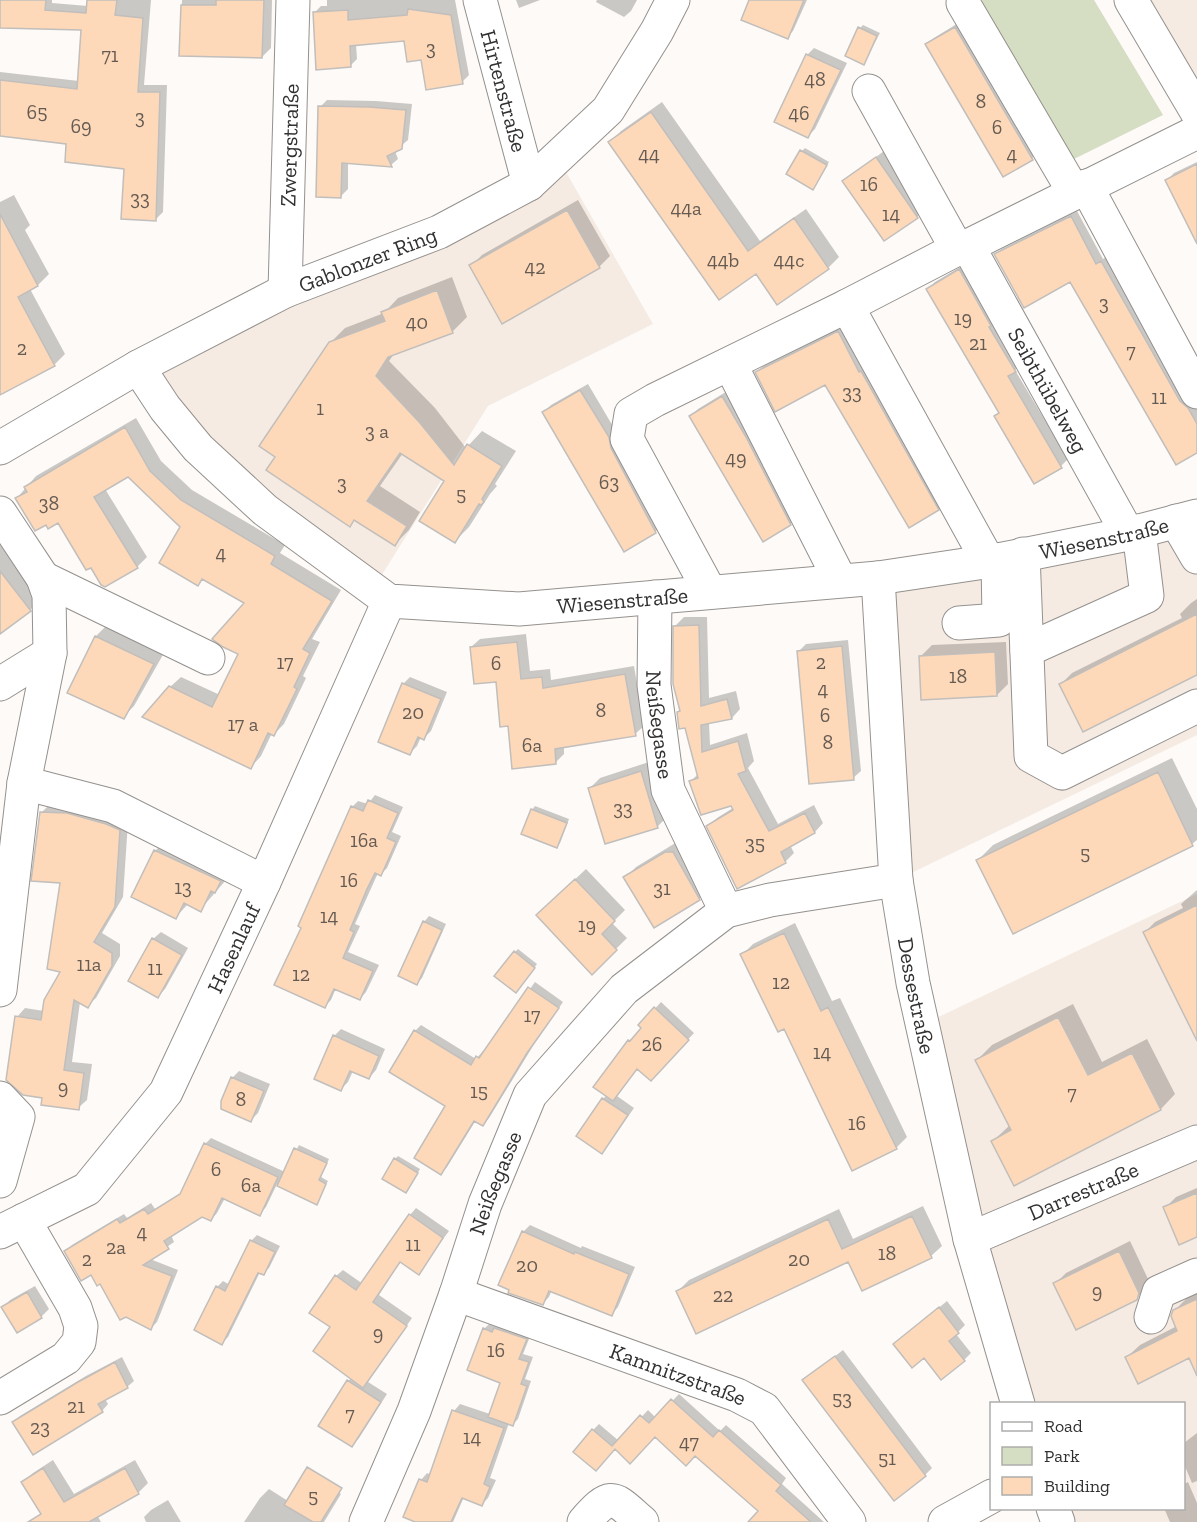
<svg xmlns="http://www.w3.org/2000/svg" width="1197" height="1522" font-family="'Zilla Slab',serif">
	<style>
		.built { fill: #f5ebe3 }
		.green { fill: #d5ddc3 }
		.shadow { fill: #0003 }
		.building { fill: #fdd9ba; stroke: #c1bebb; stroke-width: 1.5 }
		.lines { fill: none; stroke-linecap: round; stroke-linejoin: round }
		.minor-casing { stroke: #94918e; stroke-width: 35 }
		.minor { stroke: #fff; stroke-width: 33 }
		.labels { text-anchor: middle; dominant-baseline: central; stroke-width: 5; stroke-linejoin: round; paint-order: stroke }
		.number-label { font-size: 20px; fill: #665b52 }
		.street-label { font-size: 22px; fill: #333130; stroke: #fff }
	</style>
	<rect width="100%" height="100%" fill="#fdfaf7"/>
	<path class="built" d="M1139,0H1197V99Z
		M562,165L653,324L488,406L378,581L237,478L154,371Z
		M1197,526V735L905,876L889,586Z
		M1197,894V1522H1067L1062,1509L1184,1508V1404L1027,1403L930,1021Z"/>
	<path class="green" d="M983,0H1094L1163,115L1074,159L981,1Z"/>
	<path class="shadow" d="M0,0H52V3L88,6L89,0H151L144,85H167L163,212L155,220L126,168L68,142L0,135V72L79,81L83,29L0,27Z
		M182,0H272L271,48L262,57L181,55Z
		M327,0H455L469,75L462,82L422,58L405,40L356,44L357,59L350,66L314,13L321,6H327Z
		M516,0H540L519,8Z
		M597,0H637L631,11L624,17L596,2Z
		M751,0H807L793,31L787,37Z
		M963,20L1039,151L1032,158L1004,175L927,45L934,38Z
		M863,25L880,33L864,63L860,28Z
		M814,48L847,63L815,129L808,136L807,55Z
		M327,100L376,101L412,104L408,140L395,151L398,159L391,165L348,162V189L341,196L320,107Z
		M662,102L760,241L806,209L839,257L828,268L778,303L756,272L610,142L621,131Z
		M805,148L829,162L816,185L802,151Z
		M884,151L924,210L917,217L884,239L844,181Z
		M1197,162V241L1167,180L1174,173Z
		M14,195L30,225L25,230L49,274L38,285L30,289L65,354L54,365L0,393V202Z
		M578,200L610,256L599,267L471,266L482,255Z
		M1077,211L1103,259L1107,256L1197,409V451L1070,280L996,254L1002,249Z
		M967,263L1022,363L1015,370L1068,459L1061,466L995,416L1000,412L928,289L935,282Z
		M452,277L467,317L452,332L394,354L389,361L435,408L466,448L482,431L516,451L495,484L497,486L490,494L469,527L455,541L446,481L403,453L380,486L420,512L409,530L395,544L355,519L349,525L277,457L330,343L345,328L384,313L398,298Z
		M844,326L943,503L938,509L825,383L757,372L763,366Z
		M588,384L614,428L663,524L656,531L625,549L544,412L551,405Z
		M729,390L797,517L790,524L691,416L698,409Z
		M136,418L161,461L192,490L285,545L280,553L341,590L312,639L320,642L303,676L306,678L284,724L274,734L272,733L261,756L251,767L170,687L181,677L220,695L240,653L246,602L204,578L198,585L182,527L129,476L105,489L147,557L137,567L91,565L59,521L17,498L36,476Z
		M0,539L43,597L30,610L0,632Z
		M1197,599V673L1061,684L1072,673L1182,618L1180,614L1191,603Z
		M684,617H707L709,698L736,691L740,709L732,718L709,722L710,745L747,733L754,761L748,768L778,824L814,805L823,823L815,832L790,845L794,853L785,862L737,887L708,827L717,818L733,808L732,804L691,781L698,774L686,726L678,713L681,709L675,626Z
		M107,625L164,653L134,706L123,717L69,692L96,636Z
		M526,634L530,671L550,669L551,680L634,666L644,726L635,734L564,746V754L556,762L509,725L498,680L471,647L480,639Z
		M848,640L861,771L853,778L799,651L806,644Z
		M1006,642L1008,684L997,695L921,656L932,645Z
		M410,677L447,692L431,731L424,738L421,737L417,746L410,753L403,684Z
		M1172,758L1197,809V840L1192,844L1013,932L978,860L993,845Z
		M652,761L668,816L657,827L589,789L600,778Z
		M375,795L403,807L392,832L401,836L387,868L381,874L378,873L355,924L360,926L348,952L379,965L366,992L360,999L336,988L331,1000L325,1006L303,927L352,807L358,801L368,804Z
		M50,804L128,822L123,897L102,933L120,944V956L96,998L87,1006L80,1002L72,1062L92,1064L87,1100L78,1108L44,1096L17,1017L25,1008L44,1011L62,971V882L41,813Z
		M535,806L569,819L560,843L557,846L532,810Z
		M166,840L226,880L200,910L188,904L176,917L155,851Z
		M677,842L710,888L699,899L625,878L636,867Z
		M586,869L625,910L612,923L627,938L592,973L549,904Z
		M1197,890V1038L1145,932L1155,922L1183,908L1181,904Z
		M429,916L446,924L422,978L417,983L424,922Z
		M795,923L832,1001L840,998L907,1137L896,1148L785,1027L742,955L753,944Z
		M161,932L188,948L165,989L158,996L153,939Z
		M518,949L537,964L519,988L515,952Z
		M535,982L563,1002L533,1046L489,1118L483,1124L476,1120L447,1167L441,1173L447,1106L415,1031L421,1025L476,1059L483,1051L484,1052Z
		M661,1002L694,1033L651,1079L638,1068L617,1096L634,1108L609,1144L602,1152L603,1099L607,1095L595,1086L629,1041L643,1028L640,1025Z
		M1073,1004L1102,1062L1147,1039L1175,1094L1161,1109L1015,1184L993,1141L1010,1125L977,1060L992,1045Z
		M341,1029L385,1049L376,1070L369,1078L353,1071L348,1082L341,1089L334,1036Z
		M239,1071L270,1084L258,1113L251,1120L232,1078Z
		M211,1138L285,1172L299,1145L329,1159L321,1177L328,1181L317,1203L277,1184L266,1207L260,1214L225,1198L217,1213L211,1220L202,1216L171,1235L174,1242L150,1259L178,1270L157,1322L151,1328L66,1252L72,1245L124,1214L127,1218L151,1203L155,1209L183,1192L205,1144Z
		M398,1156L420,1169L409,1188L395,1159Z
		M1197,1188V1236L1165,1208L1176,1197Z
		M923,1206L942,1246L931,1256L849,1260L678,1291L689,1280L839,1209L853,1239Z
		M416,1208L449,1231L418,1273L401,1261L379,1295L412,1318L368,1382L387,1394L359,1438L352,1445L348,1381L352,1378L332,1327L336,1276L343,1270L363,1284L410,1215Z
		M530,1225L581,1248L582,1246L635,1267L618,1307L612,1314L552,1290L549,1297L542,1304L523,1232Z
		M257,1235L280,1246L269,1268L263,1273L260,1272L228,1337L222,1343L217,1287L223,1281L230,1285L251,1241Z
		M1130,1241L1149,1281L1147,1287L1136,1299L1055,1284L1066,1273Z
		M35,1286L49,1309L41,1317L17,1331L3,1308L10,1300Z
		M1197,1293V1373L1190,1356L1127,1357L1140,1345L1177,1326L1174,1311L1188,1297Z
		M947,1301L965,1325L956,1334L971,1353L964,1360L924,1356L895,1344Z
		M500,1323L531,1334L523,1354L533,1357L525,1379L531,1381L518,1419L513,1424L509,1423L490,1478L496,1480L488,1498L481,1505L464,1497L453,1522H418L421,1480L427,1473L431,1475L454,1411L460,1404L490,1414L502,1382L484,1329L489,1324L497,1327Z
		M843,1350L932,1468L925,1475L804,1380Z
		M122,1357L134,1381L127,1387L105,1399L108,1404L102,1411L14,1422L20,1416L86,1376Z
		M679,1394L720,1431L726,1425L786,1478L782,1484L824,1522H754L760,1511L695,1455L655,1435L615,1448L602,1463L593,1430L599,1424L619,1441L648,1410L656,1418Z
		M1197,1433V1481L1192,1483L1184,1464V1443Z
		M53,1460L74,1494L135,1460L148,1483L138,1493L97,1515L101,1522H45L46,1519L23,1482L33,1473Z
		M310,1471L341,1494L324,1522H244L260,1498L269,1489L288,1501Z
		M1188,1482L1197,1503V1522H1170L1164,1508H1184V1484Z
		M168,1500L181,1522H146L144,1517L151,1510Z"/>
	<path class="building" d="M0,0H46L45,10L86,13L87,0H117L115,15L143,18L138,92H160L156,221L121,219L124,169L65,162L66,144L0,136V80L77,89L81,30L0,28Z
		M216,0H264L262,58L179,56L181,5H216Z
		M749,0H804L788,39L741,20Z
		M408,9L451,15L463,84L426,90L421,60L407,62L404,41L350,46L351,67L316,70L313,12L348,10V20L407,15Z
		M858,27L877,36L864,65L845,56Z
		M955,27L1033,160L1003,177L925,44Z
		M806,54L841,70L808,138L774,122Z
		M318,106L369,107L406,110L402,149L387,156L392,167L342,163L341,198L316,197Z
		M651,112L748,251L794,218L829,269L777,305L756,274L719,300L608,142Z
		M800,150L827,165L813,190L786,174Z
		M876,157L918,218L884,241L842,181Z
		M1197,164V244L1165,180Z
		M567,210L600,268L502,324L469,265Z
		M0,214L38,286L18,297L55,366L0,395Z
		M1071,216L1096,264L1101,261L1180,401L1188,408L1197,424V453L1176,465L1070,282L1024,308L994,254Z
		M959,269L991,326L989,327L1016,372L1008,376L1062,468L1034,484L994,416L999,413L926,289Z
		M437,290L453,333L388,357L376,376L420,423L454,465L467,444L502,466L482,499L484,502L481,505L479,504L455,543L419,521L444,481L400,453L367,501L407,526L395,546L354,520L350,527L266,470L275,457L259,446L329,342L385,321L381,312Z
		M838,331L859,372L861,371L939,510L909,528L825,385L775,412L755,372Z
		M580,390L609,437L611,448L656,533L624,552L542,412Z
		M722,396L746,437L791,525L763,542L689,416Z
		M125,427L150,471L181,500L275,556L271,564L332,601L303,649L310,653L294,687L297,689L274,736L268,733L251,769L142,717L169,686L212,707L238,654L223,647L212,639L244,603L202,579L198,586L159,563L180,527L128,477L94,497L138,568L105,587L101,585L91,568L86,570L58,523L48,529L46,525L35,531L15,498L27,492L24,487Z
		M0,571L31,611L0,634Z
		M1197,614V675L1083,732L1059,684Z
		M699,625L701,706L727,699L732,719L701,725L702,752L738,741L746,771L738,774L769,831L805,813L815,833L781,852L786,863L737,889L706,826L733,810L731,806L701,815L689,781L698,778L685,728L679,729L677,712L680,711L673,684V626Z
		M95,636L154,664L124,719L67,693Z
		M517,642L521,679L542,677L543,688L625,674L636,736L555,749L556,764L512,769L508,726L500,727L496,682L474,684L470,647Z
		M842,646L854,780L809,784L797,651Z
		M995,652L997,696L921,700L919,656Z
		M402,683L441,699L424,740L418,737L410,755L378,742Z
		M641,771L658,828L605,844L588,788Z
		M1158,772L1193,846L1013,934L976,860Z
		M368,800L398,813L387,838L396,842L381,876L375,873L367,889L350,930L354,932L343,958L373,971L360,1000L334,989L325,1008L274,985L301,928L298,926L351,806L363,811Z
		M531,809L567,823L557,848L521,834Z
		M40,812L67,813L106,824L120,830L115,907L94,942L112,953V966L88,1008L74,1000L64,1070L84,1073L79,1110L41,1105L42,1098L23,1095L6,1080L15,1016L41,1020L44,1000L60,972L47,969L60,883L31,881Z
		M154,850L221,881L215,893L211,891L201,912L184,903L176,919L131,897Z
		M665,852H673L700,900L654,928L623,877Z
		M575,879L615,921L602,934L617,950L592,975L536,915Z
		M1197,905V1041L1143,932Z
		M423,921L442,930L417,985L398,976Z
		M784,933L821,1011L828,1007L897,1149L852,1171L784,1029L778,1032L740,954Z
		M152,938L182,955L158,998L128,981Z
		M514,951L535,968L516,993L494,976Z
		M528,987L559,1008L527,1053L483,1126L474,1121L441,1175L414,1158L445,1106L389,1072L414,1030L471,1065L476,1056L479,1058Z
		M654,1007L689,1040L651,1081L637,1069L613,1101L593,1087L628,1040L630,1041L641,1028L638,1025Z
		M1058,1017L1088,1075L1132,1053L1161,1110L1014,1186L991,1141L1011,1130L975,1060Z
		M333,1035L379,1056L369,1079L350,1071L341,1091L314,1079Z
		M231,1077L264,1091L251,1122L221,1109V1101Z
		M602,1098L628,1115L602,1154L576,1136Z
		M204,1143L278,1177L260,1216L222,1198L211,1221L202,1217L164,1241L169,1249L143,1265L172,1276L151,1330L126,1317L120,1320L100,1284L97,1286L91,1275L81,1281L64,1251L117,1219L120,1223L144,1209L148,1214L180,1194Z
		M294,1148L327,1163L319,1180L326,1184L317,1205L277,1186Z
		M394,1158L418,1173L406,1193L382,1179Z
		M1197,1193V1237L1179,1245L1163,1207Z
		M409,1214L443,1238L419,1275L400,1262L373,1302L407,1326L363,1388L313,1351L330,1327L309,1313L335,1275L356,1290Z
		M912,1216L932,1258L862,1291L848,1262L696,1334L676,1291L828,1219L842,1249Z
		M522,1231L574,1254L575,1252L629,1274L612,1316L549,1291L543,1305L508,1293L509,1290L498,1285Z
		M250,1240L275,1252L264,1275L258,1273L222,1345L194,1330L216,1286L225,1291Z
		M1119,1251L1139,1293L1137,1300L1076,1330L1053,1283Z
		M27,1292L42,1318L17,1333L1,1307Z
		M1197,1299V1376L1189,1358L1138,1384L1125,1357L1177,1331L1171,1316L1173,1310Z
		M939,1307L959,1333L949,1341L965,1361L941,1380L924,1358L912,1368L893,1344Z
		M483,1328L492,1332L494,1328L527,1339L519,1359L529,1362L521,1384L527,1386L513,1426L488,1417L500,1383L467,1370Z
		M835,1356L926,1476L894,1501L802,1380Z
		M115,1362L128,1388L98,1404L103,1412L33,1455L12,1422L78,1382Z
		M347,1380L381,1402L352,1447L318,1426Z
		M671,1399L713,1437L719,1430L781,1485L776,1491L811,1522H748L758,1511L695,1456L686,1466L655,1437L630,1464L615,1449L596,1471L573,1452L592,1429L612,1446L640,1415L649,1423Z
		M452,1410L504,1428L484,1484L490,1487L482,1506L462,1498L451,1522H415L403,1517L419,1479L427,1482Z
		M307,1467L342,1488L321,1522H313L284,1505Z
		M43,1468L64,1502L125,1468L139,1494L89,1522H28L41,1514L21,1482Z"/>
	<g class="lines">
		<g class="minor-casing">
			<g id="minor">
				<path id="s1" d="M480,0L529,184"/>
				<path d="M1131,0L1197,112"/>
				<path d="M963,3L1074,192"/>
				<path d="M869,91L957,249"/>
				<path d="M1086,186L1197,392"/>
				<path id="s2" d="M968,246L1128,534"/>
				<path id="s3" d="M285,291L293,0"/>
				<path d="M847,306L988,561"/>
				<path d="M730,364L840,580"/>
				<path id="s4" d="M138,367L165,408L198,448L265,510L389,601L519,609L878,578L998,560L1128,534L1197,516"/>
				<path id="s5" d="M0,448L138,367L285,291L439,232L529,184L608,110L657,31L673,0"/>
				<path d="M0,513L43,578L49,595L50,653L24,783L0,990"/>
				<path d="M1176,521L1197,557"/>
				<path d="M1023,554L1031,756L1062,773L1197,706"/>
				<path d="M43,578L208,658"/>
				<path id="s6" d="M878,578L896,880L913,983L970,1239L1018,1404"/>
				<path d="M710,592L627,439L631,414L655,400L847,306L957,249L968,246L1197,132"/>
				<path id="s7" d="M655,597L654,685L668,790L726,911"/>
				<path d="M959,623L999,620L998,560"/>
				<path d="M1027,650L1147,596L1139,531"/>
				<path d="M0,684L50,653"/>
				<path d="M24,783L113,806L264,882"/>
				<path d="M0,1098L18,1117L0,1181"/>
				<path id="s8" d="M0,1232L87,1189L166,1092L264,882L389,601"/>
				<path id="s9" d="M970,1239L1197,1142"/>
				<path id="s10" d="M456,1294L737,1395L764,1409L849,1522"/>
				<path d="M1151,1317L1159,1292L1197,1275"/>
				<path d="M0,1398L66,1358L79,1342L81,1326L75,1308L24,1220"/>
				<path d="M1053,1508L1058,1522"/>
				<path id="s11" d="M366,1522L414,1411L456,1294L485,1204L530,1095L624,989L726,911L770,900L896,880"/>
				<path d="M584,1522C612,1490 613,1497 642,1522"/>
				<path d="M945,1522L992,1496"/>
			</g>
		</g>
		<use href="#minor" class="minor"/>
	</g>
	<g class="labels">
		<g class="number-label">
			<text x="431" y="48">3</text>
			<text x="110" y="55">71</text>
			<text x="815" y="79">48</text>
			<text x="981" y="101">8</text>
			<text x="37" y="112">65</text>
			<text x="799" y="113">46</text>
			<text x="140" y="117">3</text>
			<text x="81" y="126">69</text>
			<text x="997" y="127">6</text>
			<text x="649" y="154">44</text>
			<text x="1012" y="154">4</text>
			<text x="869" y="184">16</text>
			<text x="140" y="198">33</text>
			<text x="686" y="208">44a</text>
			<text x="891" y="214">14</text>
			<text x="723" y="260">44b</text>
			<text x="789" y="260">44c</text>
			<text x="535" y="267">42</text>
			<text x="1104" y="303">3</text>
			<text x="963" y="318">19</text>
			<text x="417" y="322">40</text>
			<text x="978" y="343">21</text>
			<text x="22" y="348">2</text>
			<text x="1131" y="351">7</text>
			<text x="852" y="392">33</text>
			<text x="1159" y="397">11</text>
			<text x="320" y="408">1</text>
			<text x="377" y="431">3 a</text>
			<text x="736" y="458">49</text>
			<text x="609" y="482">63</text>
			<text x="342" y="483">3</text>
			<text x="461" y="494">5</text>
			<text x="49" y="503">38</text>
			<text x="221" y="553">4</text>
			<text x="285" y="662">17</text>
			<text x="821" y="662">2</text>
			<text x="496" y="663">6</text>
			<text x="958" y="676">18</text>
			<text x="823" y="689">4</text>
			<text x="601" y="710">8</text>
			<text x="413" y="712">20</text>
			<text x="825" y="715">6</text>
			<text x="243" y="724">17 a</text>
			<text x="828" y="742">8</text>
			<text x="532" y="745">6a</text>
			<text x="623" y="808">33</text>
			<text x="364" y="840">16a</text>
			<text x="755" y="843">35</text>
			<text x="1085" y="853">5</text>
			<text x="349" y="880">16</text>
			<text x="183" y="887">13</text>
			<text x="662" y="888">31</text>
			<text x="329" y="916">14</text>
			<text x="587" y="925">19</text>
			<text x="89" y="964">11a</text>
			<text x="155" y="968">11</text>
			<text x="301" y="974">12</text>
			<text x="781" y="982">12</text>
			<text x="532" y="1015">17</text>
			<text x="652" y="1044">26</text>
			<text x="822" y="1052">14</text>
			<text x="63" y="1087">9</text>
			<text x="479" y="1091">15</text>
			<text x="1072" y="1093">7</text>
			<text x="241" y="1099">8</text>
			<text x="857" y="1123">16</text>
			<text x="216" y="1169">6</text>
			<text x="251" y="1185">6a</text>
			<text x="142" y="1232">4</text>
			<text x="413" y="1244">11</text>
			<text x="116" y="1247">2a</text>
			<text x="887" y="1253">18</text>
			<text x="87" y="1259">2</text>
			<text x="799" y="1259">20</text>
			<text x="527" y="1265">20</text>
			<text x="1097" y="1291">9</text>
			<text x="723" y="1295">22</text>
			<text x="378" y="1333">9</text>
			<text x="496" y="1350">16</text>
			<text x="842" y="1398">53</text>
			<text x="76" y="1406">21</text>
			<text x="350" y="1414">7</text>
			<text x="40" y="1427">23</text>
			<text x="472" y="1437">14</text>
			<text x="689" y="1442">47</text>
			<text x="887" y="1458">51</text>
			<text x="313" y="1496">5</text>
		</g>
		<g class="street-label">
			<text stroke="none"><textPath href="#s1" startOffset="94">Hirtenstraße</textPath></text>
			<text stroke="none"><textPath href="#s3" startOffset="146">Zwergstraße</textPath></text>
			<text stroke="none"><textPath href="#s5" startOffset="414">Gablonzer Ring</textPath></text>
			<text stroke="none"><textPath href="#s2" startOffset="165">Seibthübelweg</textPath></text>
			<text stroke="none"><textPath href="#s4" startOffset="1066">Wiesenstraße</textPath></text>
			<text stroke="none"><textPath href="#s4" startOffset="580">Wiesenstraße</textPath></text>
			<text stroke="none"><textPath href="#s7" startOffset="128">Neißegasse</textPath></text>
			<text stroke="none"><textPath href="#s8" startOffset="381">Hasenlauf</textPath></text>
			<text stroke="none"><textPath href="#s6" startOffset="420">Dessestraße</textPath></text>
			<text stroke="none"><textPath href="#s11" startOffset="363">Neißegasse</textPath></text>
			<text stroke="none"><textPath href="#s9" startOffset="123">Darrestraße</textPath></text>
			<text stroke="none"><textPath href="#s10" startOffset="236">Kamnitzstraße</textPath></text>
		</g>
	</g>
	<rect x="990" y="1402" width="195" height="108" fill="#ffffff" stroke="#adadac" stroke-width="1.5"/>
	<rect x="1002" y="1422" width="30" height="9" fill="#ffffff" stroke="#adadac" stroke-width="1.5"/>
	<text x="1044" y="1432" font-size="18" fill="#333130">Road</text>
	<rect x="1002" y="1447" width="30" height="18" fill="#d5ddc3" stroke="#adadac" stroke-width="1.5"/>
	<text x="1044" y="1462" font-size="18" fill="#333130">Park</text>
	<rect x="1002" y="1477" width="30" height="18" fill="#fdd9ba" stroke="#adadac" stroke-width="1.5"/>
	<text x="1044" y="1492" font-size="18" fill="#333130">Building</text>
</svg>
